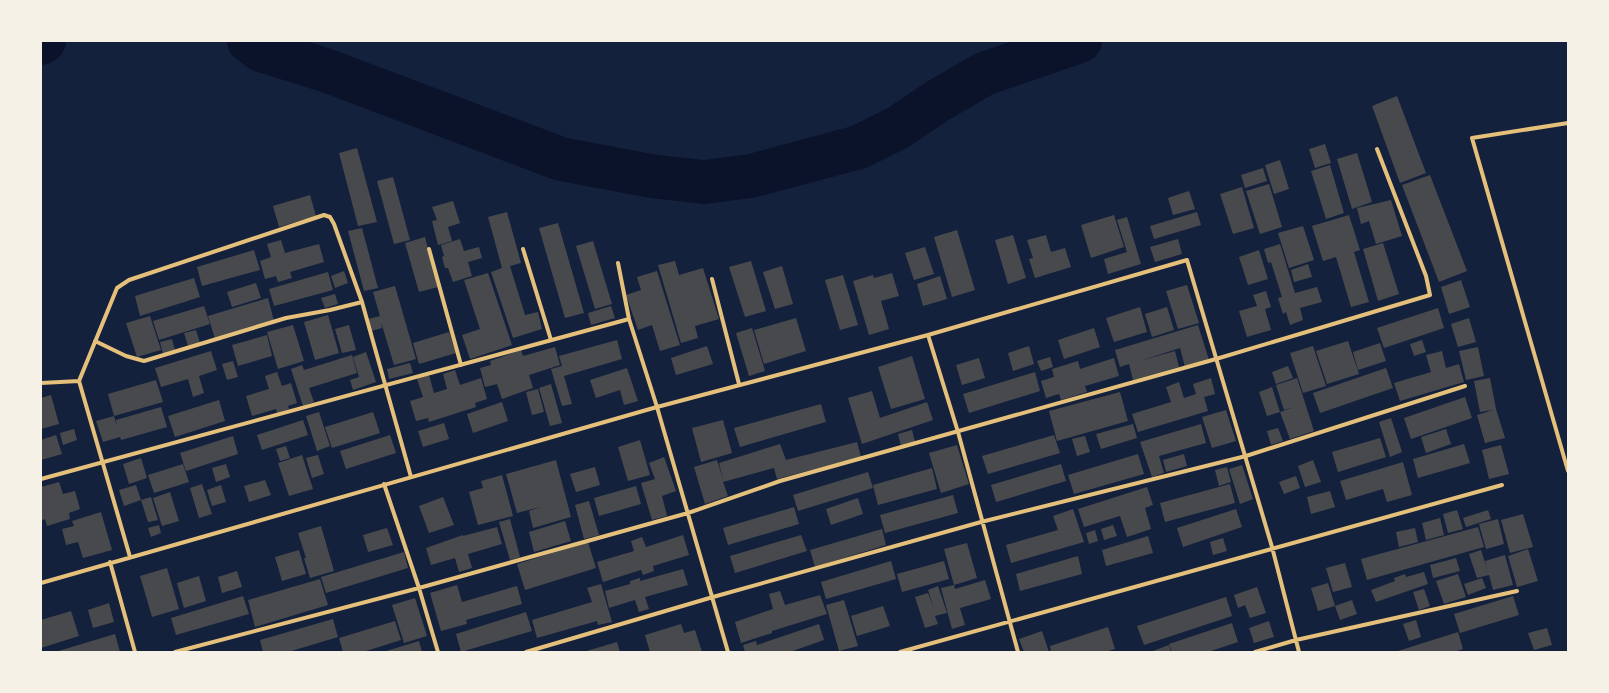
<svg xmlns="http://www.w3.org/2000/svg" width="1609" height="693" font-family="'Work Sans',sans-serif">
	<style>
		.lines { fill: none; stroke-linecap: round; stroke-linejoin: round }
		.river { stroke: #0b132b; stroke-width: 44 }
		.building { fill: #48494c }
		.minor { stroke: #e5c07b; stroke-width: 4 }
	</style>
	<rect width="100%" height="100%" fill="#14213d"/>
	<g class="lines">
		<path class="river" d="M249,41L261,50L325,70L561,159L651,176L704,182L751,176L859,147L899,127L939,100L984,74L1080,41
			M41,43L44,41"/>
	</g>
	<path class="building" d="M1397,96L1426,173L1400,183L1372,106Z
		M1325,144L1331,163L1315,168L1309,149Z
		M357,148L377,222L358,226L339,153Z
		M1357,153L1372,202L1352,209L1337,159Z
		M1280,160L1289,189L1274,194L1265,165Z
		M1330,165L1344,213L1326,219L1311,171Z
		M1263,168L1267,181L1245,188L1241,175Z
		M1430,175L1467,271L1439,282L1402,185Z
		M393,177L410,240L394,244L377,181Z
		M1269,184L1282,227L1260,234L1246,191Z
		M1242,187L1254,228L1233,234L1220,194Z
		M1189,191L1195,209L1173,215L1168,198Z
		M310,195L316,216L279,227L273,206Z
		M1391,200L1402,236L1376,244L1369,221L1361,224L1357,208Z
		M453,201L460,223L448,227L452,241L438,245L432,221L437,220L432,207Z
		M507,212L521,263L510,266L525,315L538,312L542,329L513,338L491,272L502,268L488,217Z
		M1197,212L1201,225L1154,239L1150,226Z
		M1114,215L1124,247L1091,258L1081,225Z
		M1349,215L1360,250L1341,256L1354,252L1369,302L1351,307L1336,257L1323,261L1312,226Z
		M1127,217L1141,264L1108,274L1104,259L1127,252L1117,220Z
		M558,223L584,313L565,318L539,228Z
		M1303,226L1314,260L1289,268L1278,233Z
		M362,228L378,288L364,291L348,231Z
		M957,230L975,290L952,297L934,237Z
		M1013,235L1026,278L1008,284L995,240Z
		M1046,235L1051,252L1065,248L1071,267L1035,278L1029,259L1033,258L1027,240Z
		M425,237L438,287L419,292L405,243Z
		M460,239L464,251L479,247L482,258L468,262L472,276L453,282L448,268H445L442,257L444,256L441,245Z
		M1178,239L1182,254L1155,262L1150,247Z
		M281,240L285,253L319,244L324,262L290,272L292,278L278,282L276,276L265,279L260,261L271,257L267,244Z
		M593,241L612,304L595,309L576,246Z
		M1383,243L1399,294L1378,301L1363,249Z
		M1280,244L1295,293L1317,287L1322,302L1300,308L1303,320L1290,325L1286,312L1283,314L1278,298L1282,297L1271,262L1275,261L1268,263L1264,249Z
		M925,247L934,274L914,280L905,253Z
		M254,250L260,270L202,286L197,267Z
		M1259,250L1268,279L1248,285L1239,257Z
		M675,261L679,275L703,268L719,319L695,326L698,338L681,343L658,265Z
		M751,261L766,311L745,317L729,267Z
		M1308,264L1312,277L1294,282L1291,270Z
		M782,266L793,304L775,309L763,272Z
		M344,271L348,283L335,288L331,276Z
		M657,271L680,345L660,351L652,325L638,330L626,295L641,290L637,277Z
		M328,272L333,290L274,306L269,289Z
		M488,273L512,345L470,359L462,335L480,329L464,280Z
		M892,273L899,296L881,301L889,329L869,335L853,281L873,275L874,278Z
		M843,275L858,325L840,330L825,280Z
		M940,276L947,299L923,306L917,284Z
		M194,278L200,297L140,316L135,296Z
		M1461,280L1470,307L1449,314L1441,287Z
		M256,283L261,298L232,307L227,292Z
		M1187,285L1199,323L1178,329L1166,291Z
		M395,286L416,359L394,365L381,322L382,328L371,331L368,319L380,316L373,292Z
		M1266,291L1271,307L1265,309L1271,330L1247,337L1239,311L1257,306L1253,295Z
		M335,294L338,304L325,308L321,298Z
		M268,298L274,321L215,339L208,316Z
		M204,306L210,324L159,340L153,321Z
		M611,306L615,318L591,325L588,313Z
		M1140,307L1147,332L1114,342L1106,318Z
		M1167,307L1174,330L1152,337L1145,314Z
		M1438,308L1444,328L1384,348L1377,328Z
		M328,315L339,353L315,360L304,322Z
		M150,316L161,350L137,357L126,323Z
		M796,318L806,351L764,364L754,330Z
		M1469,318L1476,342L1458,347L1451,324Z
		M293,325L304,361L278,369L267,332Z
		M349,325L356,350L342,353L335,329Z
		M1198,325L1209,360L1185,367L1180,348L1140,361L1175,351L1179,367L1133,380L1129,364L1120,367L1115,350Z
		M752,328L765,371L749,376L736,333Z
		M1094,328L1100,347L1064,359L1058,340Z
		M196,330L200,343L188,346L184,333Z
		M449,332L456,353L419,364L413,343Z
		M267,335L272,356L238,366L232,345Z
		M172,339L175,350L163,354L160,342Z
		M617,340L622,359L564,376L572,404L562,406L551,369L562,366L559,356Z
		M1422,340L1426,352L1414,356L1410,344Z
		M1348,341L1359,374L1327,384L1316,351Z
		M1380,343L1386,361L1358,370L1353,352Z
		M707,346L713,364L676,375L671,358Z
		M1029,346L1034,364L1013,371L1008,353Z
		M1313,346L1326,386L1303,393L1290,353Z
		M555,347L560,365L529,375L533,388L502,399L497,384L485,387L480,368L491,365L490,361L521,350L523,356Z
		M1478,347L1484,376L1466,380L1459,351Z
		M211,351L217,370L199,376L204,393L193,397L188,379L161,387L155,368Z
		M1442,351L1446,368L1459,364L1464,382L1400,401L1394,383L1431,372L1426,355Z
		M366,352L376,382L353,390L350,380L359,377L353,357Z
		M352,355L357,373L309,388L314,402L303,406L291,369L302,365L304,370Z
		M912,356L925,399L891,409L878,367Z
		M1050,357L1053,367L1041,371L1037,361Z
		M979,358L985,378L962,385L956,365Z
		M1114,358L1119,376L1085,386L1087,392L1061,400L1059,394L1046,398L1041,381L1054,377L1052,369L1078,361L1080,369Z
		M233,361L238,377L227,380L222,364Z
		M410,363L413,373L389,379L387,369Z
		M1288,366L1293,378L1276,384L1272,372Z
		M627,368L638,401L624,405L620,390L596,398L590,380Z
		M1386,368L1393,388L1320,413L1313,393Z
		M455,370L460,385L481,378L487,399L475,403L476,407L429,422L428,418L416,421L410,401L423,397L417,379L429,375L434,393L447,389L443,374Z
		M277,372L282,386L291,383L297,403L288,406L289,409L277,413L276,409L252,416L246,396L269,389L265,376Z
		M1035,372L1040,391L969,413L963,394Z
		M1211,378L1215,394L1204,397L1208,411L1138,432L1132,414L1171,402L1166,387L1179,382L1184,398L1196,394L1193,384Z
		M1297,378L1314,431L1290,439L1280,412L1294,407L1284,410L1276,385Z
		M1490,378L1496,409L1505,438L1485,443L1477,415L1493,410L1480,412L1474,381Z
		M156,380L163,402L114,416L117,426L116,420L161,407L167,427L121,440L120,437L103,442L96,421L114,416L108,394Z
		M551,384L562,423L550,426L539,388Z
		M1272,387L1280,412L1267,416L1259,392Z
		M538,389L544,412L532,415L526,392Z
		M872,391L880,418L927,402L933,420L862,444L848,398Z
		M1120,392L1128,421L1057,441L1049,411Z
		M51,395L59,424L41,429V398Z
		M1465,397L1472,418L1411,439L1404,418Z
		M219,400L225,421L175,437L168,416Z
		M502,402L508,421L473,433L467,414Z
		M821,404L826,422L740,447L734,428Z
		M1226,410L1236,441L1212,448L1202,417Z
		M319,412L330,446L317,451L306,416Z
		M373,412L380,433L332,448L325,427Z
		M1391,418L1402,452L1390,457L1379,422Z
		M303,420L308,435L262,450L257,435Z
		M723,420L732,453L701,462L692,428Z
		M444,423L449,439L423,447L418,431Z
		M1133,424L1137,438L1101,449L1096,434Z
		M1201,424L1206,443L1159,456L1164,473L1152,477L1140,442Z
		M1278,428L1283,441L1271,445L1267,431Z
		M74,429L77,440L63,445L60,433Z
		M1446,429L1451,444L1426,453L1421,437Z
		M912,430L915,442L901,446L898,434Z
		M56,435L62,454L41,460V440Z
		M390,435L396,453L346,469L340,451Z
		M1054,435L1060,453L988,474L982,456Z
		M233,436L238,454L186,471L180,453Z
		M1085,436L1090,452L1077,456L1072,439Z
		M1380,438L1386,457L1338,472L1332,452Z
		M640,440L650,475L628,481L618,447Z
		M857,442L861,457L777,479L774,468L723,482L728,496L705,504L694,467L717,460L723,479L719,463L780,444L786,460Z
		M1464,444L1470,463L1418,478L1413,459Z
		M957,445L969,484L941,493L929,453Z
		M1501,445L1509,474L1489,479L1482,450Z
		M286,446L290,458L280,461L276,449Z
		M1138,454L1144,474L1074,494L1068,475Z
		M1184,454L1187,466L1166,472L1163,460Z
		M302,455L313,489L289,496L278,463Z
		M318,455L324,474L312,478L306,458Z
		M664,457L676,491L662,496L667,516L652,520L641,483L655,479L649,463Z
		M141,458L147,478L129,484L123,464Z
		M556,460L571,517L533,528L529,511L540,507L517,513L506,474Z
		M1313,460L1321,482L1305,487L1298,466Z
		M1403,462L1412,495L1387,502L1383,489L1346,500L1340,481Z
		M183,464L189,482L154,493L148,475Z
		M226,464L230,477L216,482L212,468Z
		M1061,464L1066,481L996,502L991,485Z
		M1242,465L1253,499L1240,504L1229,469Z
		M595,467L600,485L576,492L570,474Z
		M1227,467L1231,482L1219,486L1215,470Z
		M932,468L937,489L878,505L873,485Z
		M868,472L873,488L798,511L793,495Z
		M502,475L513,516L478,525L469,492L483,488L481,481Z
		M1296,476L1300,488L1284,494L1279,482Z
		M265,480L271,495L249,502L244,486Z
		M59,482L63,494L75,491L80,509L69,513L70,519L47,526L45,519L41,521V487Z
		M202,484L212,514L199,518L190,488Z
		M1230,484L1235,503L1165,522L1160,503Z
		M136,485L141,500L124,506L119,490Z
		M221,485L226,502L212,506L207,490Z
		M636,486L641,504L599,516L594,498Z
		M1147,487L1153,505L1145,508L1151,529L1127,537L1120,516L1084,527L1078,509Z
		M1330,491L1335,507L1311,514L1307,497Z
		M170,492L179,521L162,526L153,498Z
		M953,495L958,513L885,533L880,515Z
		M151,497L158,520L148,522L141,500Z
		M443,497L454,525L429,533L419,506Z
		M858,498L863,514L831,525L826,509Z
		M589,501L599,535L584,539L575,505Z
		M794,507L799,524L728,545L723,528Z
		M1073,509L1084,542L1011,563L1006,545L1058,530L1053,516Z
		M1236,509L1242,527L1183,547L1177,528Z
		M1457,510L1463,529L1448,533L1443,514Z
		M1488,510L1491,519L1466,527L1463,518Z
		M101,512L112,550L83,558L78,542L66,545L62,529L74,526L72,521Z
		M1523,514L1533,547L1510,553L1501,520Z
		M1440,518L1444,535L1426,540L1422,523Z
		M510,519L520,557L510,560L499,522Z
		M1498,519L1504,544L1486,549L1479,524Z
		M565,521L571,541L534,552L529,532Z
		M159,525L161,533L151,537L148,528Z
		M1113,525L1117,536L1104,540L1101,529Z
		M321,526L334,571L310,578L304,558H306L298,533Z
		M497,527L502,544L468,554L472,568L459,572L455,558L431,565L426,548L463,535V536Z
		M1478,527L1484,547L1367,580L1361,559Z
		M387,528L393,545L368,552L363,535Z
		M1415,528L1418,542L1399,547L1396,532Z
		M882,529L886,545L815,567L810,550Z
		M1095,530L1098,541L1089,544L1086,533Z
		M683,535L689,555L653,566L654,571L643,575L641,570L603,582L597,562L634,551L631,541L642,537L646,547Z
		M801,535L807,551L735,573L730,556Z
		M1148,536L1153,553L1106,566L1102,550Z
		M1223,538L1227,551L1213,555L1210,542Z
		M588,542L596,568L525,590L517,564Z
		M967,543L977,578L954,585L944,549Z
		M1528,549L1538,581L1517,587L1508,556Z
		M299,550L306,574L282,581L275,557Z
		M1481,550L1488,572L1485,561L1505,555L1513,585L1493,590L1489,575L1477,578L1469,554Z
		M404,552L408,568L326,593L321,577Z
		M1078,556L1082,574L1020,591L1016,574Z
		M1456,558L1460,571L1433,578L1430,565Z
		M891,561L896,579L826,599L821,582Z
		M944,561L949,579L902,592L897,574Z
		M1345,563L1352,587L1333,592L1326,568Z
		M167,568L179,609L152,617L140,576Z
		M683,569L688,585L645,597L649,609L639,612L635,600L609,608L605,591L630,584V581L640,578V581Z
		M237,571L242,587L222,593L218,577Z
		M1424,572L1428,584L1376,602L1371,590L1395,581L1394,578L1405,574L1406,577Z
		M1458,574L1466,597L1444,604L1436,581Z
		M199,576L206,601L184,608L177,583Z
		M1482,578L1486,588L1468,595L1464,584Z
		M320,579L328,605L255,627L248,600Z
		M985,580L991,599L960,608L965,625L952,629L941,588L954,585L955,589Z
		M1328,583L1335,606L1318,611L1311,588Z
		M601,584L612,622L598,625L597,621L537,638L532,620L592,602L587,588Z
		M457,585L462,602L517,586L522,604L466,620L467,624L441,631L430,593Z
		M938,586L947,613L935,616L938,624L925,628L915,597L928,593L934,609L928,590Z
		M1257,587L1266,613L1250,618L1245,605L1238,608L1234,595Z
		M1424,589L1430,606L1419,610L1413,592Z
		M780,591L785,605L778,607L820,595L827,614L772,631V633L741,643L735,622L773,609L769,594Z
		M243,596L249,614L176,635L171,618Z
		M1513,596L1519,615L1460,633L1454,614Z
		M1226,597L1232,616L1144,645L1137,626Z
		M415,598L427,636L404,643L392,605Z
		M844,600L858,646L839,651L826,605Z
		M1352,600L1357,614L1340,620L1335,606Z
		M109,603L114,622L93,628L88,610Z
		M883,606L890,626L857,636L851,616Z
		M71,611L79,636L41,648V620Z
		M526,612L532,631L461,652L456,634Z
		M333,619L338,637L288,652H263L260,640Z
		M1416,620L1421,637L1409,641L1403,624Z
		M395,621L401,640L363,652H343L339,638Z
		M1269,621L1274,637L1254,643L1249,628Z
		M1232,623L1238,642L1208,652H1172L1169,644Z
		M681,624L684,633L695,630L702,652H650L645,635Z
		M819,624L824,640L790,652H745L743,645L756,641L757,645Z
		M1108,627L1115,649L1105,652H1051L1050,646Z
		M1547,628L1552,645L1534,650L1528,633Z
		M1042,631L1049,652H1024L1019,639Z
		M1458,632L1463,649L1454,652L1398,651Z
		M115,634L120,652H55Z
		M419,641L422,652H383Z
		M617,642L620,652H583Z
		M1169,645L1171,652H1150Z"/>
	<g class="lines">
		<path class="minor" d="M1568,123L1472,138L1568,471
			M429,249L461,365
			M523,249L551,340
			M618,263L629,319
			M712,279L739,384
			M928,335L958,432L1018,652
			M95,341L126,356L144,361L286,318L330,310L362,302
			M41,383L79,381
			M41,479L629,319L657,407L728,652
			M384,484L419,588L438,652
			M130,557L79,381L117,288L129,280L324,215L330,217L334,224L362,302L411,477
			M110,562L135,652
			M41,583L657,407L928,335L1187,260L1272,547L1299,652
			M175,652L419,588L688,513L780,481L1216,359L1430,295L1426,276L1377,149
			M526,652L713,597L981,522L1246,456L1465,386
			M900,652L1502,485
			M1255,652L1296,640L1517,591"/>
	</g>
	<rect width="1609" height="693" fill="none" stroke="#f6f1e7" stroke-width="84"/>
</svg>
